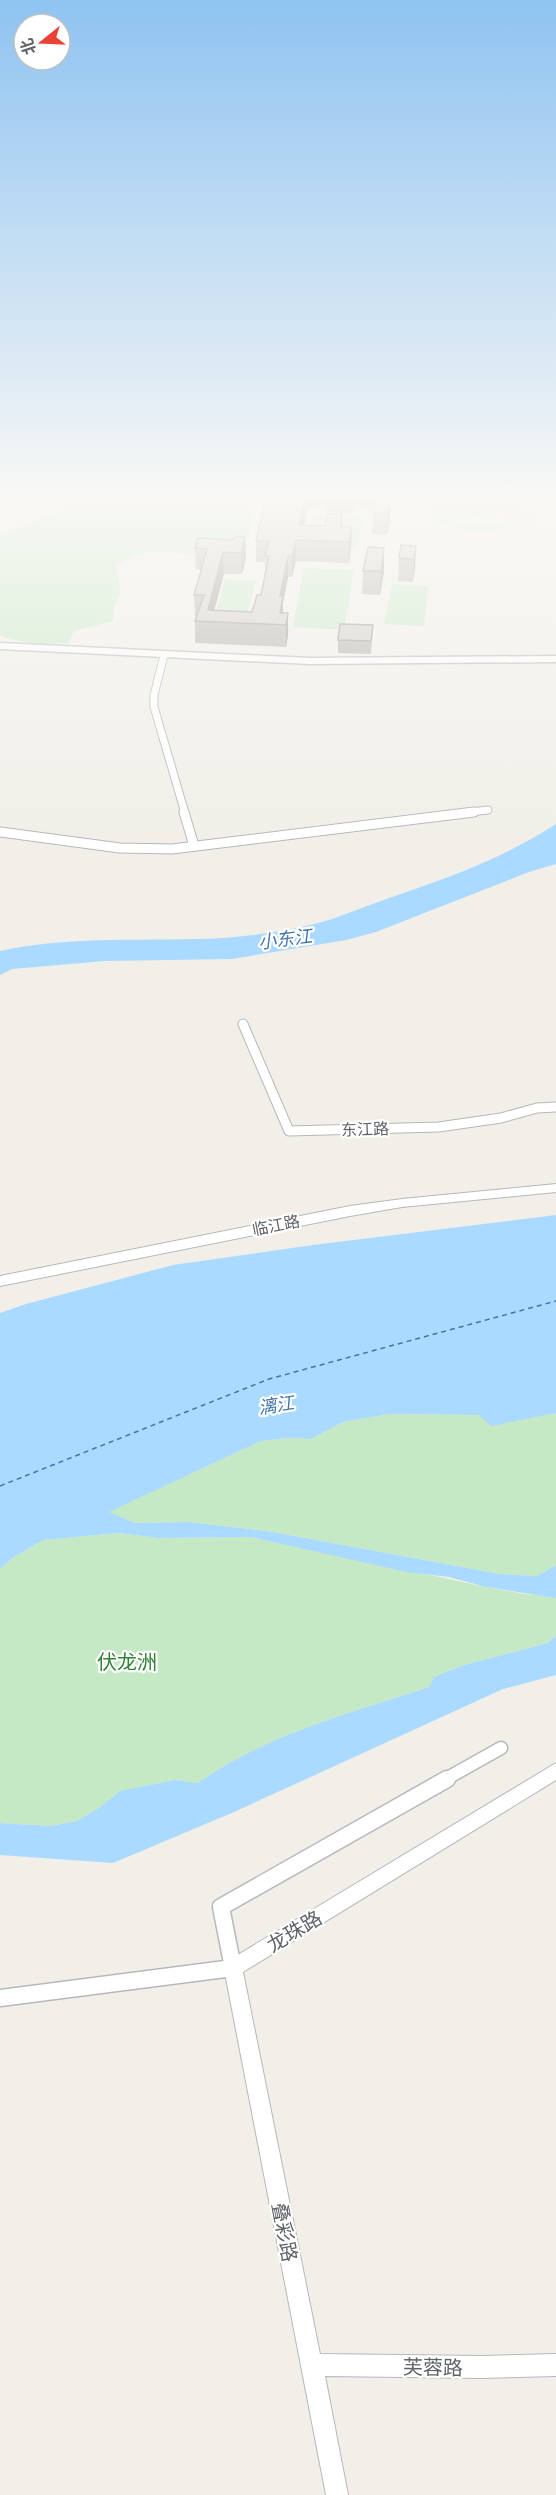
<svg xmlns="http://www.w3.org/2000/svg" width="556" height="2495" font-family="'Archivo Narrow','Noto Sans SC',sans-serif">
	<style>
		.green { fill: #c5e8c5; fill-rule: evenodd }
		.water { fill: #aadaff }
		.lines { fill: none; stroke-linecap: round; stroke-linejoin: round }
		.ferry { stroke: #4174aa; stroke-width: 1.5; stroke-dasharray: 5 4; stroke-linecap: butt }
		.minor-far3-casing { stroke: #b5b8bc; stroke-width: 9 }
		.minor-far2-casing { stroke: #b5b8bc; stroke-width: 11 }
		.minor-far1-casing { stroke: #b5b8bc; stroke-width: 15 }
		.minor-casing { stroke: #b5b8bc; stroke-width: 19 }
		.tertiary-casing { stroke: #b5b8bc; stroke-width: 2 }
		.secondary-casing { stroke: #b6babf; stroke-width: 3 }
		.minor-far3 { stroke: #fff; stroke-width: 7 }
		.minor-far2 { stroke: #fff; stroke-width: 9 }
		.minor-far1 { stroke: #fff; stroke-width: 12 }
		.minor { stroke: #fff; stroke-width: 16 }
		.tertiary { fill: #fff; fill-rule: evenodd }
		.secondary { fill: #fff; fill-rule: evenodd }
		.wall { fill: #afaea9 }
		.shaded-wall { fill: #8f8d8a }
		.building { fill: #cccac5; stroke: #8f8d8a; stroke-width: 1.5 }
		.labels { text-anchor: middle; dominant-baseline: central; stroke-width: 4.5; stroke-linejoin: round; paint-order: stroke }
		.street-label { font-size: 16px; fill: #5f6368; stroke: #fff }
		.water-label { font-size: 18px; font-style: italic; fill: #4174aa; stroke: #fff }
		.near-park-label { font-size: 20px; fill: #348238; stroke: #fff }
		.near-street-label { font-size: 20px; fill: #5f6368; stroke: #fff }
	</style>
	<rect width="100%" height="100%" fill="#f1efe8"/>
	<path class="green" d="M92,492H248L250,493C249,503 253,509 253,518C253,528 248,538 245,547C231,549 216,552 202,553C166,556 150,541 116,566L121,592L113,609V621L74,631L68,643L33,644L0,636V536L43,518Z
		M410,492H504L533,520L525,521L520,518C502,536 461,534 440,522C429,515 419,501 410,492ZM511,511L509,519C492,529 467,528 449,520Z
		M313,516L363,518L357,547L307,545Z
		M304,568L354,570L344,630L293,627Z
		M225,579L256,580L244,626L215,617Z
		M392,584L428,586L424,626L384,624Z
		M556,1413V1565L537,1576L500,1574L267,1531L188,1522L135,1523L108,1512L261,1441L288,1438L311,1439L343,1422L390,1414L479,1415L486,1419Z
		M119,1533L159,1538L251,1537L486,1587L524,1594L552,1596L556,1598V1635L548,1643L464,1665L434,1677L429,1687C350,1713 267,1734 198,1783L175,1780L120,1791L99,1808L77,1821L50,1826L0,1823V1569L14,1557L43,1540Z"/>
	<path class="water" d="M556,824V864L529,872L376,932L346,940L232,959L105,961L12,969L0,975V951C73,935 148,942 223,938C259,935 299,930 335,918C355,911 374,903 395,896C453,876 503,858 556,824Z
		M556,1215V1413L491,1426L479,1415L390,1414L343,1422L311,1439L288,1438L261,1441L109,1512L135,1523L188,1522L267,1531L500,1574L537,1576L556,1565V1598L486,1587L449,1577L407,1572L251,1537L159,1538L119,1533L43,1540L14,1557L0,1569V1313L26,1304L173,1265L313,1245Z
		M556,1635V1675L503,1689L234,1812L113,1863L0,1855V1823L50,1826L77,1821L99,1808L120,1791L175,1780L198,1783C267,1734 350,1713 429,1687L434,1677L464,1665L548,1643Z"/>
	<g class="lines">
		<path class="ferry" d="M0,1486L269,1379L556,1301"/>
		<g class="minor-far3-casing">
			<path id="minor-far3" d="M164,655L154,695V707L185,813
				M462,813L488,810"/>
		</g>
		<g class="minor-far2-casing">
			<path id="minor-far2" d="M184,812L194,846
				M0,832L120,848L172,849L474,812
				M243,1024L289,1131L439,1127L501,1118L537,1108L556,1107"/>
		</g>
		<g class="minor-far1-casing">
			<path id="minor-far1" d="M444,1780L501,1748"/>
		</g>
		<g class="minor-casing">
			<path id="minor" d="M0,1998L233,1968L221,1907L447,1779"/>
		</g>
		<g class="tertiary-casing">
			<path id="tertiary" d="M556,1184V1192L402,1207L350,1216L0,1286V1276L350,1206L402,1199Z
				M556,1763V1780L243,1972L320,2354L482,2356L556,2354V2376L482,2378L325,2376L348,2495H326L224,1968L226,1962Z"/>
		</g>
		<g class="secondary-casing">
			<path id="secondary" d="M0,643L310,658L556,656V662L310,664L0,649Z"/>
		</g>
		<use href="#minor-far3" class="minor-far3"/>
		<use href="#minor-far2" class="minor-far2"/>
		<use href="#minor-far1" class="minor-far1"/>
		<use href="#minor" class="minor"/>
		<use href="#tertiary" class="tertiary"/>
		<use href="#secondary" class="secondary"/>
	</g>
	<path class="wall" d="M291,492H386L385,500H391L390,521L387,535L372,534L373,513L357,503L354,510L346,513L328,512L324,506H318L306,510V521L303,525L325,526L342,514V526L352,527L351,548L349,563L296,561L292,577H288L283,603V613H288V635L286,647L195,643V621L196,616H195L194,595L201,570L196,569L195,548L245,537L246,558L242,574H224L214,611L252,612L261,595L265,577V562H256V541L290,496Z
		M395,492H404L403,503L394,502Z
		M555,492H556V501L554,499Z
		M416,546L413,582L398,581L399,558Z
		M384,548V571L380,595L362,594L363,571Z
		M373,625L371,654L338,653V640Z"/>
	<path class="shaded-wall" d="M302,492H318V506L306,510V521L303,526L299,525Z
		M350,492H357V503L354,510L346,513V493Z
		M391,500L390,521L387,535L388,514Z
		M352,527L351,548L349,563V542Z
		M245,537L246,558L242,574L241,553Z
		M296,540V561L292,577V556Z
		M416,546L415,569L413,582L414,559Z
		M384,548V571L380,595L381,571Z
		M223,552L224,574L211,622L208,610Z
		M288,556V577L283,603V618L280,625V596Z
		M288,613V635L286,647V625Z"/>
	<path class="building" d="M291,492H302L307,500L303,505L299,525L325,526L327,514H342L340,526L352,527L349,542L296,540L292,556H288L280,596H283L280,613H288L286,625L195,621L204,595H194L207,549L195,548L198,538L233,540L235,536L245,537L241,553L223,552L208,610L252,612L257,595H261L269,556H265L269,541H256L267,495L290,496Z
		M373,492H385V500H391L388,514L373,513L377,494Z
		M395,492H404L403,495L394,494Z
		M401,545L416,546L414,559L399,558Z
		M368,547L384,548L381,571H363Z
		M340,624L373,625L371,641L338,640Z"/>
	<linearGradient id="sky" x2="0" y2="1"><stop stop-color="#8fc3f1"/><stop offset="0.59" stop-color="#f9f8f5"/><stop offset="1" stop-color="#f9f8f5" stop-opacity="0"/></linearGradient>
	<rect width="556" height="841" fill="url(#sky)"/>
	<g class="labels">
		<g class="street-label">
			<text transform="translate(365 1129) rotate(-2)">东江路</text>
			<text transform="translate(276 1225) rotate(-11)">临江路</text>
		</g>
		<g class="water-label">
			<text transform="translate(285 939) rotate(-7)">小东江</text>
			<text transform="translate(276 1405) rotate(-9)">漓江</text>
		</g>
		<g class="near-park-label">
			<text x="127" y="1661">伏龙洲</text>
		</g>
		<g class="near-street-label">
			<text transform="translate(294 1931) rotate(-31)">龙珠路</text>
			<text transform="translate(285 2232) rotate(79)">叠彩路</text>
			<text transform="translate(433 2367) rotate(1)">芙蓉路</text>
		</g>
	</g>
	<g transform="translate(42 42) rotate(252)"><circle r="28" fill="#ffffff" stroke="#bfc1c3" stroke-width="1.5"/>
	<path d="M0-4.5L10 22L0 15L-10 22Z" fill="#ea4335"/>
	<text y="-9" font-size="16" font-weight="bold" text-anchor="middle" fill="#5f6368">北</text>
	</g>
</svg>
